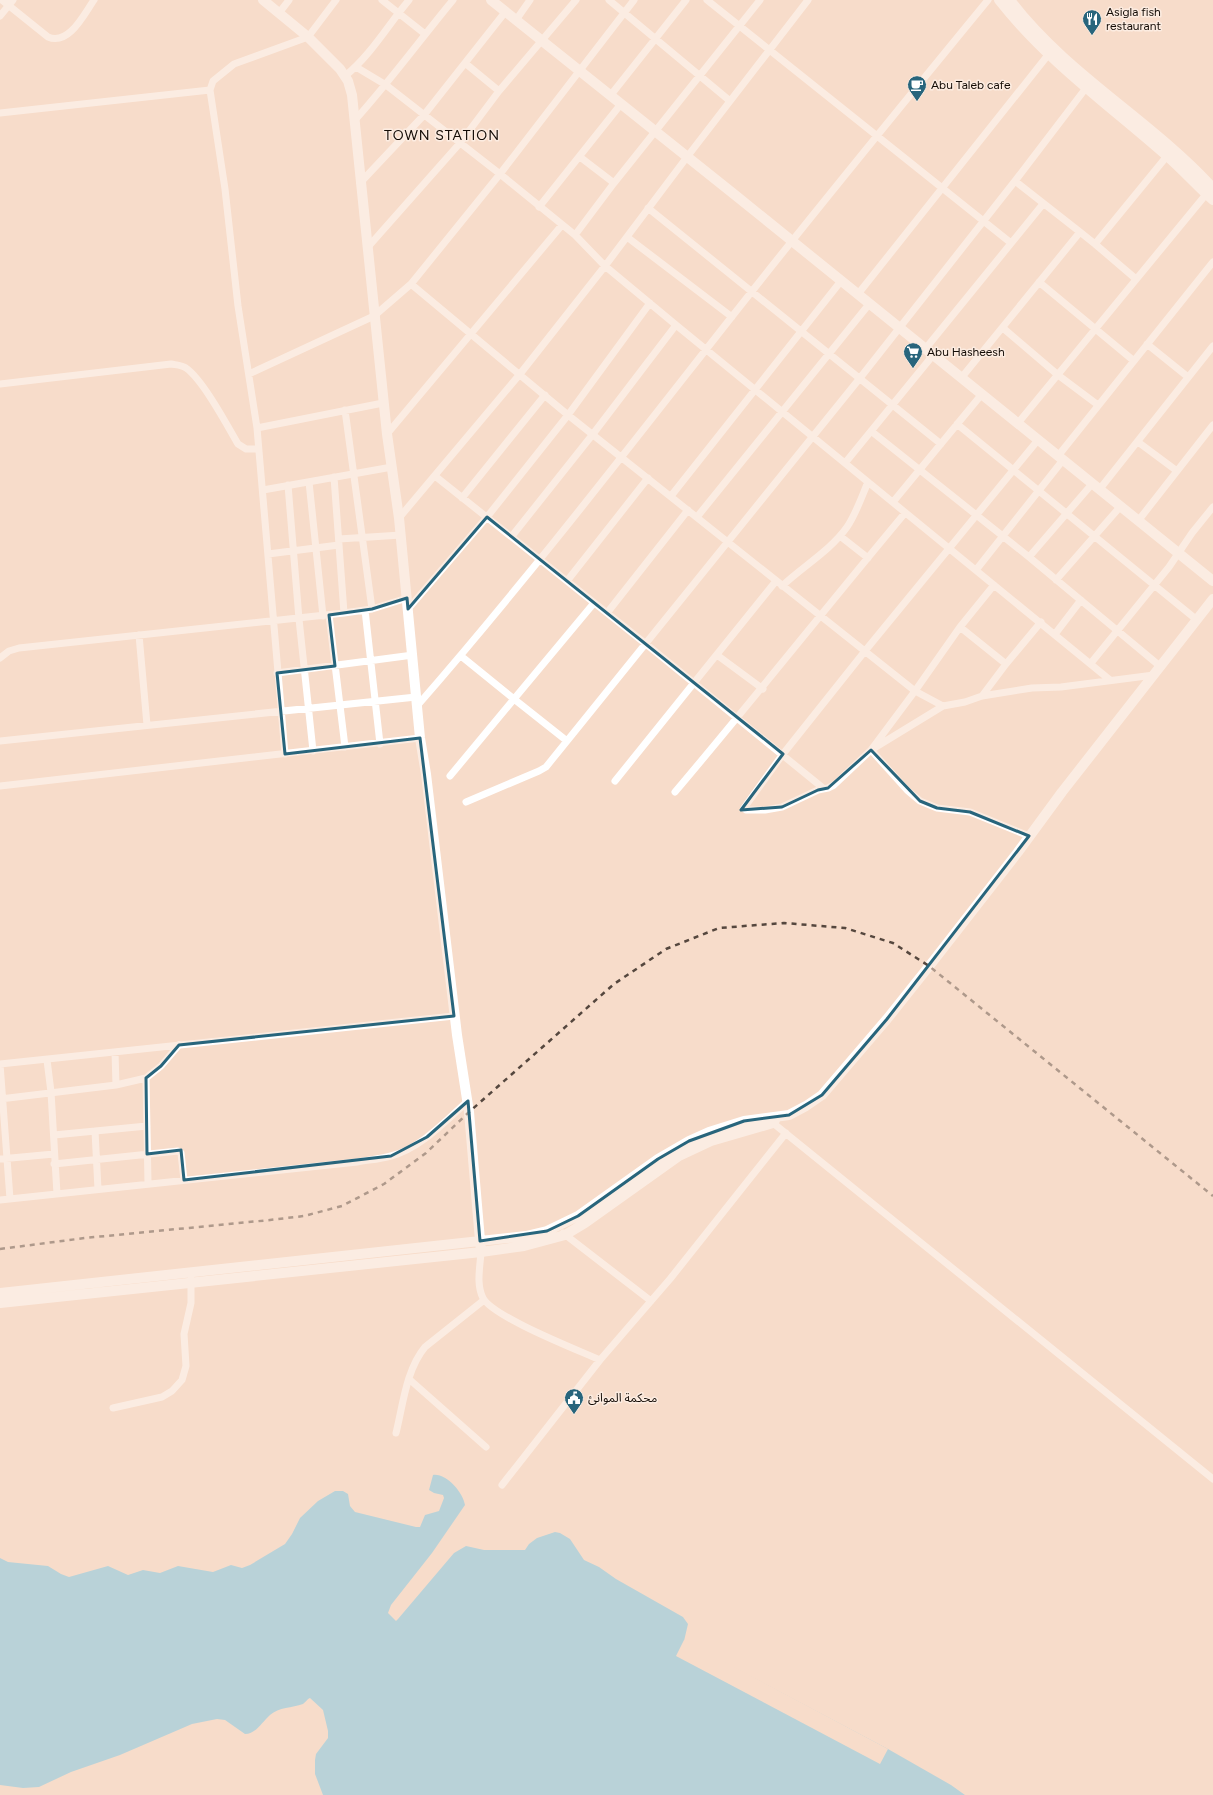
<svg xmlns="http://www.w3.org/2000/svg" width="1213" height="1795" font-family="Figtree,'Noto Sans Arabic',sans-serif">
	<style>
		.water { fill: #6ec6e9 }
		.pier { fill: #f7dcca }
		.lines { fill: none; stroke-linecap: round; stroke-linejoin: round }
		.street { stroke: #fff; stroke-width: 7 }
		.secondary { stroke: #fff; stroke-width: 10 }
		.rail { stroke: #55473e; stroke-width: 2.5; stroke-dasharray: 5 5; stroke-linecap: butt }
		.marked { fill: none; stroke: #28657c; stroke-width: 3; stroke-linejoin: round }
		.labels { text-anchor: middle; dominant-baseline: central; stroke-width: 3; stroke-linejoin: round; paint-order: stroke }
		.poi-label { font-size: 12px; fill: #130b05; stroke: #fcece1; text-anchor: start }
		.quarter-label { font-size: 14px; letter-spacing: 1px; fill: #130b05; stroke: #fcece1 }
	</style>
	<rect width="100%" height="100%" fill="#f7dcca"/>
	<path class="water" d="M433,1475C446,1473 463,1492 465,1505L432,1553L391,1605L388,1613L396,1621L398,1619L454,1553L466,1546L484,1550H525L529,1544L537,1538L555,1532L560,1533L570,1539L584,1560L599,1567L616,1579L683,1617L688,1624L684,1641L888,1749L951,1785L965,1795H323L315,1774V1760L316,1754L328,1738V1731L323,1710L310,1698C307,1699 306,1702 303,1704C292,1708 279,1707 270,1715C262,1722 256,1734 245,1734L225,1720L217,1719L192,1724L120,1755L71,1772L39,1787L23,1788L0,1785V1558L8,1562L48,1566L61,1574L69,1577L108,1566L128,1575L143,1570L160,1573L178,1566L213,1572L231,1565L242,1568L250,1565L285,1544L292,1534L300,1518L318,1501L335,1491H343L348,1494L350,1506L355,1512L416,1527H420L425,1515L439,1511L444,1498L443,1495L434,1493L429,1490Z"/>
	<path class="pier" d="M684,1640L888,1749L880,1764L676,1656Z"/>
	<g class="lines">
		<path class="street" d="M2,0L48,37C69,46 84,14 94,0
			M382,0L425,34
			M609,0L730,101
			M707,0L1011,243
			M279,13L289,0
			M0,16L13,0
			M516,20L530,0
			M465,63L499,91
			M356,67L386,85L500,174L575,235L605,266L676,325L1110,680
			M345,76C371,55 388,25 409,0
			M610,96L686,0
			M0,113L210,90
			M355,120C390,81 420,40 453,0
			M580,157L614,183
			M1015,181L1080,232
			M360,183L424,115L506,11
			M539,207L621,104
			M648,208L941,444
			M575,235L614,183L760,0
			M627,237L732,317
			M368,247L460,143L499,91L576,0
			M1136,279L1095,244L1167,156
			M1039,282L1134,361
			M411,284L568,415L915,691L960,627L994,585
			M858,294L1048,55
			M1003,328L1058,375L1098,405
			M1147,344L1188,377
			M926,348L1043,204
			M249,374L374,316L411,284L500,174L634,0
			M962,377L1080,232L1095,244
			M0,384L171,364C176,365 182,365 186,368C203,380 227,425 238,444L246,449H258
			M345,410L372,609
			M1018,423L1208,192
			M957,424L1197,620
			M257,428L383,403
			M871,431L1029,557L1161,667
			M387,434L562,225
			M1038,440L865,651L783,754L744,808L746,810H765L782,807L818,790L828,788L834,785L871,750L915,691L943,706L965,702L982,696L1032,688L1061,687L1154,675
			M1138,442L1177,471
			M1058,456L1213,262
			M845,463L934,354
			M435,476L646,644L823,788
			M334,477L344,613
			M309,482L323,616
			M288,485L299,619L313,751
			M263,490L392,467
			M1099,490L1213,346
			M671,496L841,281
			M462,498L545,395
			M893,502L982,394
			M697,517L870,303
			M399,518L520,374L605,266L687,157L808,0
			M1138,521L1213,425
			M512,536L593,434L676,325
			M840,536L868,558
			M339,539L401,535
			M268,554L339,545
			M1029,557L1092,484
			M976,570L1063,460
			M1056,580L1120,507
			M567,581L648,478
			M782,586C803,566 830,551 847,527C856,514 862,496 868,482
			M408,609L487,517L568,415L650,303
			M365,610L380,744
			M607,613L688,510
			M329,615L345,747
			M960,627L1006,664
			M1055,634L1081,600
			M139,635L147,725
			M717,655L763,689
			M461,656L514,699L594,603
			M0,658L9,651L19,648L344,613L372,609L407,598
			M1091,663L1169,567L1192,533L1213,507
			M277,673L413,655
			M982,696L1006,664L1041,622
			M417,706C526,581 627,450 730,319C814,212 901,106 988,0
			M943,706L871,750L907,790L920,801L937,808L970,812L1029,836
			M0,741L416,697
			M285,754L257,428L238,306L225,189L210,90L213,81L234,64L308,37L336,0
			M450,776L514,699L567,741L860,378L1015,181L1089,84
			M615,781L776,581
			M0,786L420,738
			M675,792C753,700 828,605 905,513
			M466,802L539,771L546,767L567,741
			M115,1052L116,1085
			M47,1060L51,1092L57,1194
			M0,1064L454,1016
			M0,1064L10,1199
			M146,1078L148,1183
			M0,1099L116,1085L146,1078L161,1066L179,1045
			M773,1123L1213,1479
			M95,1131L98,1189
			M54,1135L147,1126
			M0,1159L54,1154
			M54,1164L178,1151L181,1153L184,1180
			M0,1200L357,1162C368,1160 380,1159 391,1156C421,1148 444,1122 467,1102
			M563,1233L651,1301
			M481,1252C480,1268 476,1284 483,1298C493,1317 578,1350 600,1360L670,1279L786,1133
			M409,1379L486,1447
			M113,1408L162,1397L172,1391L182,1380L186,1366L184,1334L191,1303V1279
			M396,1433C403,1405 406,1370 425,1347L484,1300
			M502,1485L600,1360"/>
		<path class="secondary" d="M263,0L308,37L340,69L348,81L352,95L387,434L399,518L420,738L426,774L457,1035L469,1112L481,1252
			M491,0C733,192 973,387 1213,581
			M999,0C1047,61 1109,105 1167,156C1183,170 1197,186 1213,200
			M1010,0C1066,74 1151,120 1213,188
			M0,1293L526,1236L547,1231L578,1216L658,1159L689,1141L709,1132L744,1121L789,1115L806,1106L822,1095L887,1019L934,960L1018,852L1062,792L1213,599
			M0,1303L481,1252L524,1246L565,1235L585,1223L679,1156L711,1141L773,1123L777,1117"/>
		<path class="rail" d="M0,1249L85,1238L270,1220L304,1216L342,1206L384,1184L426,1153L469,1112L614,984L666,949L719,928L784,923L845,928L893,943L929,966L1213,1196"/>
	</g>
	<path d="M0 0H1213V1795H0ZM487,517L783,754L741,810L782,807L818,790L828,788L871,750L920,801L937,808L970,812L1029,836L887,1019L822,1095L789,1115L744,1121L689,1141L658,1159L578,1216L547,1231L480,1241L468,1101L427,1137L391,1156L184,1180L181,1150L147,1154L146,1078L161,1066L179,1045L454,1016L420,738L285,754L277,673L335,666L329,615L372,609L407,598L408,609Z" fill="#f7dcca" fill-opacity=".55" fill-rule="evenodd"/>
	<path class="marked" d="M487,517L783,754L741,810L782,807L818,790L828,788L871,750L920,801L937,808L970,812L1029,836L887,1019L822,1095L789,1115L744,1121L689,1141L658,1159L578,1216L547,1231L480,1241L468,1101L427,1137L391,1156L184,1180L181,1150L147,1154L146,1078L161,1066L179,1045L454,1016L420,738L285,754L277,673L335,666L329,615L372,609L407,598L408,609Z"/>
	<defs>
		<g id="restaurant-pin" transform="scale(1)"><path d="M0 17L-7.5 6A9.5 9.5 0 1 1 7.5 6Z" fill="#28657c" stroke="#fcece1"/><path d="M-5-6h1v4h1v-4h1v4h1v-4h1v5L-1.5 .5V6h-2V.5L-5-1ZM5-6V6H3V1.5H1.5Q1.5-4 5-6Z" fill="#fff"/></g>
		<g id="cafe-pin" transform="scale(1)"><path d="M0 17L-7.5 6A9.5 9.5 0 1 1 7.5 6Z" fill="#28657c" stroke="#fcece1"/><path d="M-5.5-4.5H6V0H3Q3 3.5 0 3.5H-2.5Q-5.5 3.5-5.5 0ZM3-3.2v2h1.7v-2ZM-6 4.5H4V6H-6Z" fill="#fff"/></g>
		<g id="supermarket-pin" transform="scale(1)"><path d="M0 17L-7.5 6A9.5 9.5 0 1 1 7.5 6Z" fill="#28657c" stroke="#fcece1"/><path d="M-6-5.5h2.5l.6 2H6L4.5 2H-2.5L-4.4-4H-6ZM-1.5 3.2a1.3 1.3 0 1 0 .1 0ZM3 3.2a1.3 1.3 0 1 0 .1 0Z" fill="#fff"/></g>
		<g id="civic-pin" transform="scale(1)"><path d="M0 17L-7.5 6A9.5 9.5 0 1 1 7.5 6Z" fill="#28657c" stroke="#fcece1"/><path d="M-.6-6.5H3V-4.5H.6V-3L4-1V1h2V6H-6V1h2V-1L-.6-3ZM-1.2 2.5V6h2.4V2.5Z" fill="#fff"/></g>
	</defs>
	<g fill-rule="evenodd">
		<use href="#restaurant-pin" x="1092" y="19"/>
		<use href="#cafe-pin" x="917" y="85"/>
		<use href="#supermarket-pin" x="913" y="352"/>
		<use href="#civic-pin" x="574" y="1398"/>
	</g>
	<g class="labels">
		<g class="poi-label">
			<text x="1106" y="12">Asigla fish<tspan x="1106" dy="14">restaurant</tspan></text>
			<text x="931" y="85">Abu Taleb cafe</text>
			<text x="927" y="352">Abu Hasheesh</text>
			<text x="588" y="1398">محكمة الموانئ</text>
		</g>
		<g class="quarter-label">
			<text x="442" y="135">TOWN STATION</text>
		</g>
	</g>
</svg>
